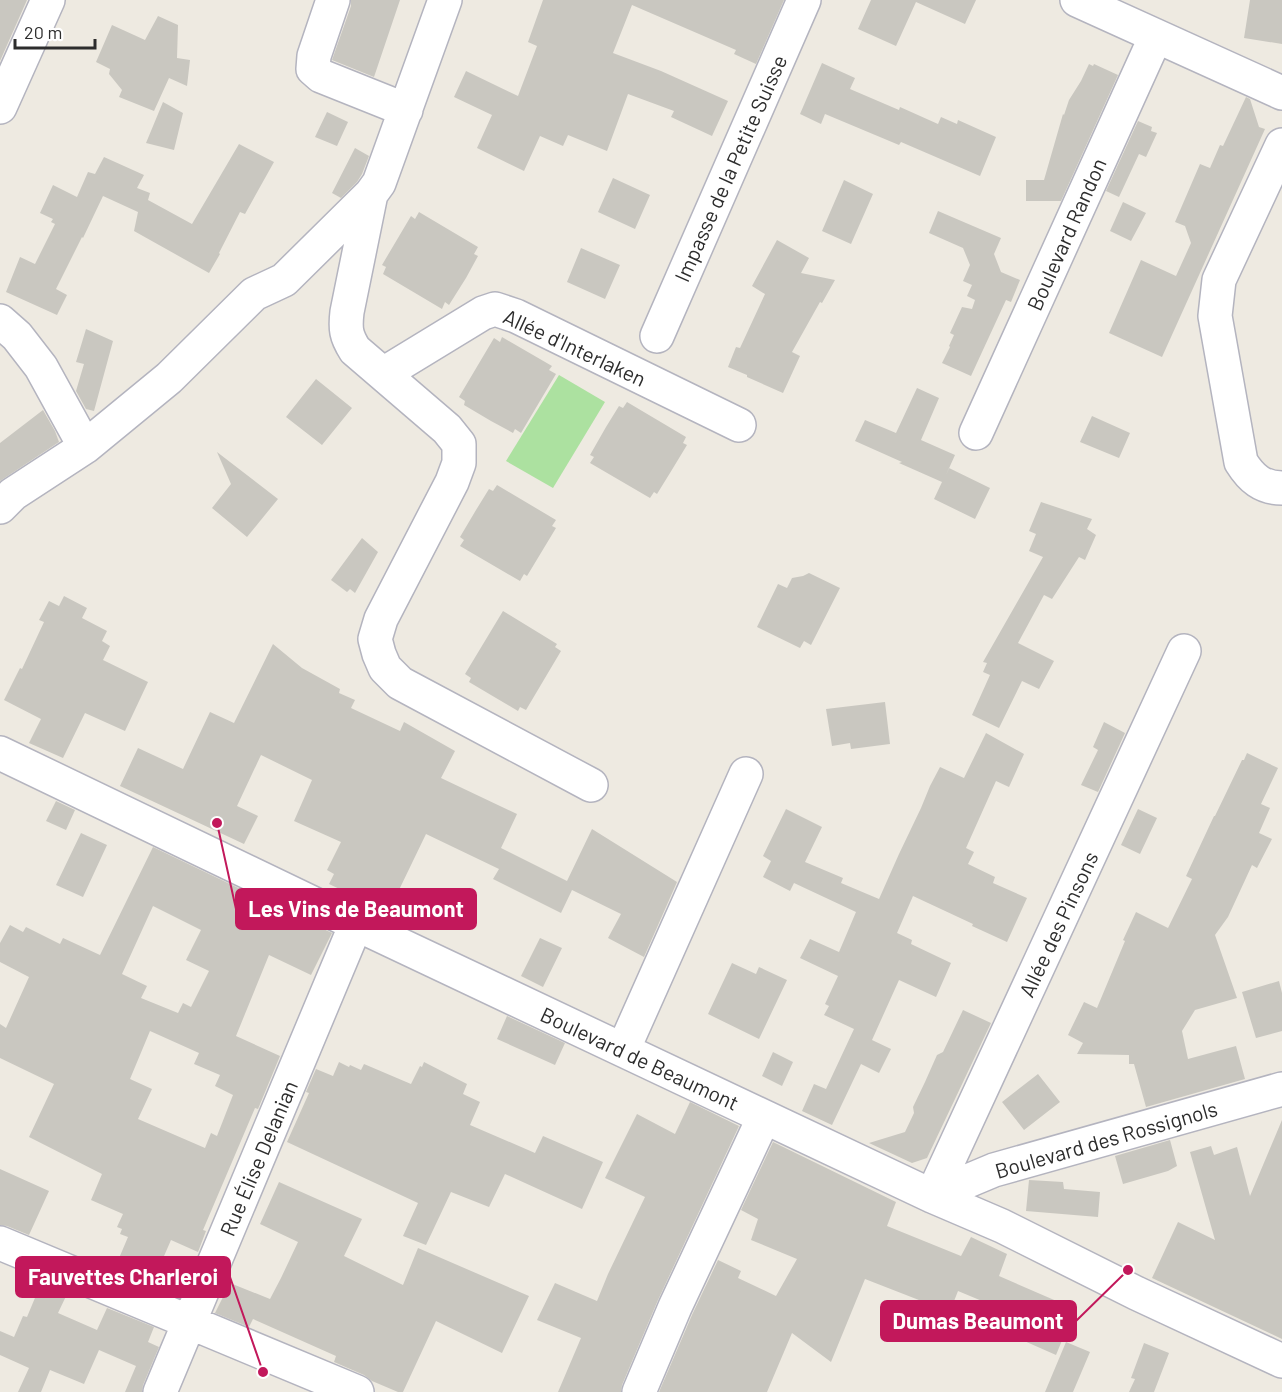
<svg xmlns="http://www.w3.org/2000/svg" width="1282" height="1392" font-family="Barlow,sans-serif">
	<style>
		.green { fill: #ace1a0 }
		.building { fill: #c9c7c0; fill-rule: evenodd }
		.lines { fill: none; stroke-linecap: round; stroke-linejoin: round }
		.minor-casing { stroke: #b4b4bf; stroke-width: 36 }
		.minor { stroke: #fff; stroke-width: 33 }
		.labels { text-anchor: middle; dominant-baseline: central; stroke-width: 5; stroke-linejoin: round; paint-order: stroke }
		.street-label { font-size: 21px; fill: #2d2d2d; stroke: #fff }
		.leader { fill: none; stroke: #c2185b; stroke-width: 2 }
		.callout-dot { fill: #c2185b; stroke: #fff; stroke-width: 2 }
		.callout { fill: #c2185b; stroke: #c2185b; stroke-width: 2 }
		.callout-label { font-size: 22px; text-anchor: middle; font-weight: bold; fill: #fff }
	</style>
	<rect width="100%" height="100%" fill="#eeeae1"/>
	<path class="green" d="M559,375L605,402L553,488L506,461Z"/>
	<path class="building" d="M0,0H27L0,61Z
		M351,0H400L374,77L332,60L351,6Z
		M543,0H784L756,64L734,54L736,50L632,5L613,53L661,71L728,101L712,136L671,117L674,111L628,94L607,151L568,135L563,146L540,136L524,171L477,148L492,115L454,97L466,71L518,96L537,46L528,42Z
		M871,0H976L965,24L916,2L896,46L858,29Z
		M1250,0H1282V44L1244,38Z
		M158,16L178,25L177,58L190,60L187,86L169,78L154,111L119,97L122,90L109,74L110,69L96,62L112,25L145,40Z
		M822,63L855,78L850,89L899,110L900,107L938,124L941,117L957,124L958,120L996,137L980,176L901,142L899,145L825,114L821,124L800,114Z
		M1089,64L1093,66L1094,64L1118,75L1061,201H1026V180H1044L1063,114L1064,115L1069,100L1081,81Z
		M1246,97L1250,99L1259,127L1265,129L1162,357L1109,333L1141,260L1176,276L1191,243L1185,226L1175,222L1200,164L1210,168L1220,145L1223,146Z
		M163,102L183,113L174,150L146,143Z
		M327,112L348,122L337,146L315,137Z
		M1138,121L1152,127L1151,131L1157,133L1146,157L1139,154L1119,197L1106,191Z
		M239,144L274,162L245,214L240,212L219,253L220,254L209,273L134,231L138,212L103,196L83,238L82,237L56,289L67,295L57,315L6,292L20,257L35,264L55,224L51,222L53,219L40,213L53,185L77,197L88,172L95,174L104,157L144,175L137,188L150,193L148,200L192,224Z
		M355,148L369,156L362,174L357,182L341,198L332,193Z
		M613,178L650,195L635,229L598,212Z
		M844,180L873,194L851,244L822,231Z
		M1123,202L1146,213L1131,241L1110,231Z
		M938,211L1001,238L994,254L1001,272L1020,280L1011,302L1006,300L971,376L942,363L950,347L949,346L954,335L950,333L962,307L972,309L975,300L967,296L972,285L963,281L970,265L963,248L929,233Z
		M419,212L478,247L474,254L478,256L466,278L449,305L445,302L442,309L383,274L386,267L382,265L411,216L415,219Z
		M777,240L809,258L801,273L835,280L822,303L820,302L792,352L800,356L783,393L747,377V375L728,367L736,347L740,348L765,294L752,286Z
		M581,248L620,265L605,299L567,282Z
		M86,329L113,341L94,411L86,409L76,391L84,364L76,362Z
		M502,337L552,366L549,370L556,374L521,433L515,429L513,433L491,421L464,405L465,401L459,397L494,338L500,342Z
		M316,379L352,408L322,445L286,417Z
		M917,388L939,398L921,440L955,455L946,475L949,468L990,488L975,519L934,499L942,482L899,463L902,462L855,441L865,420L896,433Z
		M627,402L686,437L683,443L687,445L670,473L657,494L654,492L650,498L590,463L594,457L590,455L606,427L619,406L623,408Z
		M43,410L55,431L59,442L0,481V443Z
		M1092,416L1130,433L1119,458L1080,442Z
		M217,452L278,499L247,537L212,508L231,484Z
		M497,485L556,520L552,526L556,528L527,576L524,574L520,581L460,546L464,540L460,537L476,510L489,489L493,491Z
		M1041,502L1092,519L1087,529L1096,535L1085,560L1079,557L1052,599L1044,595L1018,643L1054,661L1039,689L1022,681L999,728L972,715L990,675L983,672L987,663L983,662L1043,557L1029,551L1036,534L1029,531Z
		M362,538L378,552L355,593L350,589L347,592L331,580Z
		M809,573L840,588L811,645L804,641L800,648L757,627L778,584L787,588L792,578L803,576Z
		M64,596L87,608L82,618L107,631L102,641L110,646L103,660L148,682L125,731L85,713L63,758L29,743L41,719L4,700L20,668L22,669L44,622L39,620L49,601L59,606Z
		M503,611L557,644L555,647L561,651L526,710L520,707L518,711L496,698L469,682L471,678L465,674Z
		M273,644L302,668L340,689L339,693L355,700L351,708L400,731L404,722L455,751L441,778L517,814L501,848L567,881L592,829L677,882L644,957L608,938L621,914L572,890L561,913L493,879L499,869L426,834L398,892L414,900L405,920L329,884L334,874L327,870L341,842L294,821L312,780L261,755L237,806L258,816L244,844L120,786L138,748L183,769L210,712L234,723Z
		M885,702L890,744L851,749L850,743L832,746L826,709Z
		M1104,722L1125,733L1098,792L1081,785L1098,750L1093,747Z
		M986,733L1024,754L1009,787L996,781L966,848L974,852L968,864L995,877L993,883L1027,898L1007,942L972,926L973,924L913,896L897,933L912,940L911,944L951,963L936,997L899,980L872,1040L891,1049L879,1073L861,1064L832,1125L802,1111L814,1084L826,1089L854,1029L824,1015L829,1006L825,1004L838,976L800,958L810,939L839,952L856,912L794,883L790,891L763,877L771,861L763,856L786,809L822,827L805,862L843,878L841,883L879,899L899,854L921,808L930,786L940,767L964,778Z
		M1247,753L1278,768L1261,804L1270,808L1259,833L1272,839L1257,868L1252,865L1228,917L1215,935L1237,998L1195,1010L1182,1031L1188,1059L1236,1046L1245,1079L1146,1107L1134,1064H1129V1055L1077,1054L1083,1043L1068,1035L1084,1002L1097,1008L1125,941L1123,940L1136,912L1168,928L1192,879L1186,876L1214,816H1215L1242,760H1244Z
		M56,801L75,810L66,830L46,821Z
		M1138,809L1157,818L1140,854L1121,845Z
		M81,833L107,845L83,897L56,885Z
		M153,847L332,933L311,975L269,955L236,1036L280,1056L258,1109L255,1108L203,1230L206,1231L198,1252L171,1240L151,1286L114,1270L128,1237L120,1234L122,1229L117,1227L123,1214L91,1200L102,1174L29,1137L54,1084L0,1058V1024L6,1028L29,977L0,962V943L10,925L23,932L26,927L60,944L63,938L100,955ZM153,906L201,930L186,960L209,971L191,1007L183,1003L178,1013L141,998L147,986L122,974ZM150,1031L199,1053L194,1064L220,1075L215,1086L233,1095L217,1136L211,1133L205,1148L138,1119L152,1089L130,1079Z
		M540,938L562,948L543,987L521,976Z
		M732,963L756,974L759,967L787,980L759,1039L708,1014Z
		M1279,981L1282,993V1031L1256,1038L1242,992Z
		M963,1010L991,1023L927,1158L912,1163L869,1143L905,1132L914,1113L913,1107L925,1082L937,1055L943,1052Z
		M507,1016L565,1043L555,1065L497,1039Z
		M773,1052L793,1062L782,1086L762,1076Z
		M339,1062L349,1067L350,1065L361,1070L364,1064L411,1084L420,1066L422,1067L424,1062L467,1084L463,1094L480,1102L470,1125L535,1153L543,1136L603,1162L582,1209L505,1174L489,1207L451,1192L426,1245L403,1236L418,1203L287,1142L309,1093L306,1092L316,1069L333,1076Z
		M1038,1074L1060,1102L1024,1130L1002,1102Z
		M690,1102L739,1126L658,1300L622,1385L621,1392H558L581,1338L537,1320L555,1283L597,1301L608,1274L645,1197L605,1178L637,1114L675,1134Z
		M1282,1120V1339L1152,1278L1178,1222L1215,1240L1190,1152L1211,1146L1214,1155L1237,1147L1250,1196Z
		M1170,1140L1177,1166L1168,1171L1123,1184L1115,1156Z
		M773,1142L896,1202L887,1226L961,1256L971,1237L1007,1254L999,1276L1075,1309L1056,1355L1022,1340L1027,1328L1003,1317L1006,1311L958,1291L943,1329L917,1317L924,1302L865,1279L831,1362L792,1333L767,1392H659L692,1315L718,1260L741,1271L738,1278L776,1296L797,1259L751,1240L758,1219L741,1210Z
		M0,1169L49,1191L29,1235L7,1226L0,1225Z
		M1029,1180L1063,1182L1064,1189L1100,1192L1098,1217L1026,1211Z
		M279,1182L362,1219L344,1256L403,1285L418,1248L529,1296L502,1353L436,1321L403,1392H398L372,1381L364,1375L334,1362L336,1356L253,1319L249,1327L215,1313L230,1283L270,1299L281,1278L298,1242L260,1224Z
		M42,1281L68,1292L58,1313L97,1330L107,1308L154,1327L148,1342L159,1347L143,1385L142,1392H125L136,1366L99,1350L84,1384L50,1370L41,1392H18L29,1368L0,1355V1331L14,1337L23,1316L27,1317Z
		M1066,1342L1090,1352L1073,1392H1045Z
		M1144,1343L1169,1353L1154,1392H1129L1135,1379L1131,1378Z"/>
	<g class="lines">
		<g class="minor-casing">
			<path id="minor" d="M333,0L314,56L313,69L321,76L406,110
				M1077,0L1282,93
				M0,107L48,0
				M1282,145L1219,280L1215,316L1241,462C1251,478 1262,488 1282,488
				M371,194L347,312C345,329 346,336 355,350L447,429L459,444V463L452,482L381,619L375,639L379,654L385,668L400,683L591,785
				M0,321L17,336L41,367L85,447
				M657,336L804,0
				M383,374L483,313L495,309L516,316L739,425
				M976,433L1156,36
				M0,507L13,494L85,447L169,378L254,294L284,280L371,194L379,183L445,0
				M0,753L356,924L932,1196L1002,1226L1136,1293L1282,1361
				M623,1050L746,774
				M932,1196L1184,651
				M932,1196L994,1170L1282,1089
				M0,1243L357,1392
				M160,1392L356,924
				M639,1392L675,1307L764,1117"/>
		</g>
		<use href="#minor" class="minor"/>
	</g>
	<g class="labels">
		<g class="street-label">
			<text transform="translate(730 168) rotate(-66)">Impasse de la Petite Suisse</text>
			<text transform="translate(1066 234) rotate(-66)">Boulevard Randon</text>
			<text transform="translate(575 347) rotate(25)">Allée d'Interlaken</text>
			<text transform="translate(1058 924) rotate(-65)">Allée des Pinsons</text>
			<text transform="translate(640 1058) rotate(25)">Boulevard de Beaumont</text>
			<text transform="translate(1106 1139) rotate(-16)">Boulevard des Rossignols</text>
			<text transform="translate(258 1158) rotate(-67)">Rue Élise Delanian</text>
		</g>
	</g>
	<path class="leader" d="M217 823L236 909M263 1372L230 1277M1128 1270L1076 1321"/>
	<g class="callout-dot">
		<circle cx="217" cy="823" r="6"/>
		<circle cx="263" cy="1372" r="6"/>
		<circle cx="1128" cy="1270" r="6"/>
	</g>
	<g class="callout">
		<rect x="236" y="889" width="240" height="40" rx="6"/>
		<rect x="16" y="1257" width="214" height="40" rx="6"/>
		<rect x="881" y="1301" width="195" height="40" rx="6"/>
	</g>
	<g class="callout-label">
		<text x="356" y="917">Les Vins de Beaumont</text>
		<text x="123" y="1285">Fauvettes Charleroi</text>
		<text x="978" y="1329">Dumas Beaumont</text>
	</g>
	<path d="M15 39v9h80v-9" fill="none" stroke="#2d2d2d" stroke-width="3"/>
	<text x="24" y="39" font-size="18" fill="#2d2d2d" stroke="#ffffff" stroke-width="4.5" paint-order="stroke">20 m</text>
</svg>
